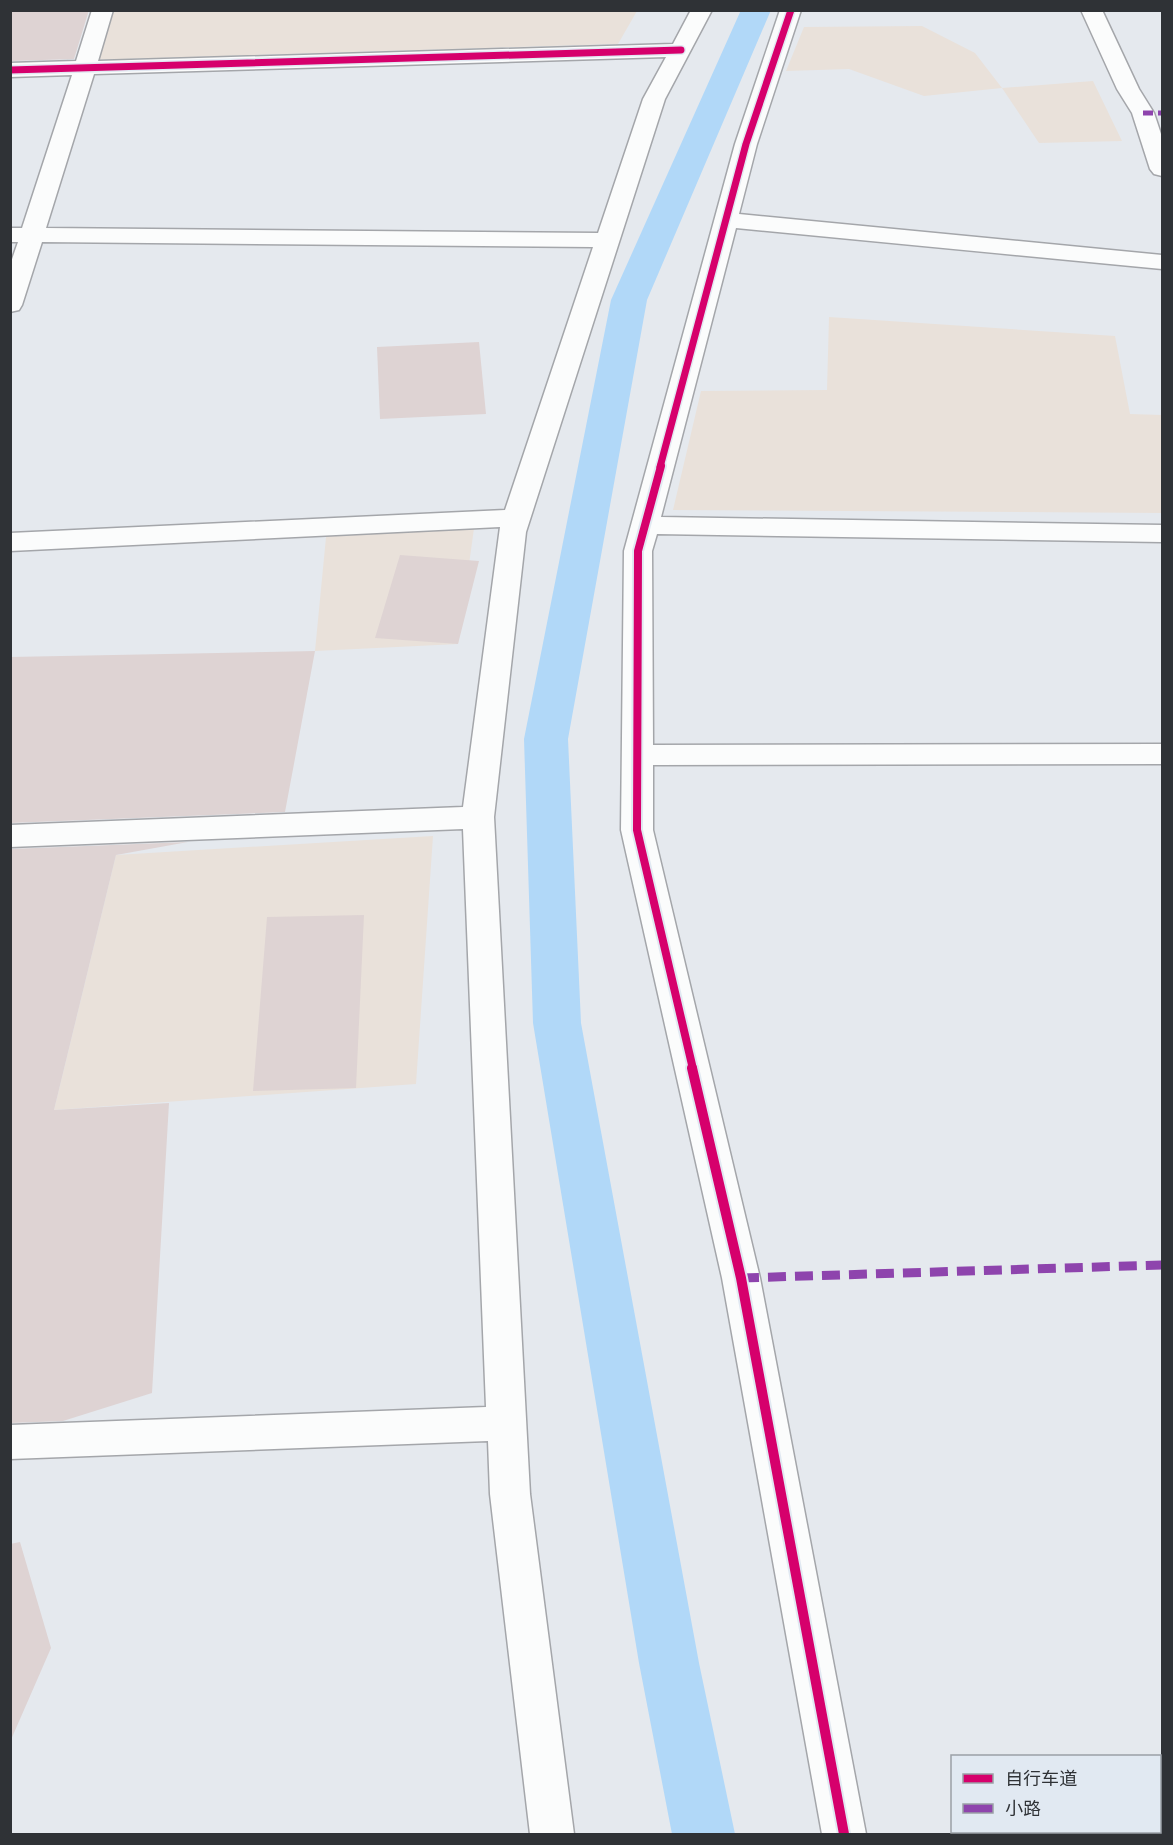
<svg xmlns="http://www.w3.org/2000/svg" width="1173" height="1845" font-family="Georgia,'Noto Sans SC',serif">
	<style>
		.industrial { fill: #e9e1da }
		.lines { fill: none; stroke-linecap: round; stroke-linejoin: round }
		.canal { fill: #b1d8f8; fill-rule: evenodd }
		.building { fill: #ded3d3 }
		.minor-casing { stroke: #a4a6aa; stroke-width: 3 }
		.minor { fill: #fbfcfc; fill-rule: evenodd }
		.quiet-far1 { stroke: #8e44ad; stroke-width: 5; stroke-dasharray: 10 5; stroke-linecap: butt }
		.quiet { stroke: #8e44ad; stroke-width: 9; stroke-dasharray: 18 9; stroke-linecap: butt }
		.cycleway-far2-casing { stroke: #e1e9f2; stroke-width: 10 }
		.cycleway-far1-casing { stroke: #e1e9f2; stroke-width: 12 }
		.cycleway-casing { stroke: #e1e9f2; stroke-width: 14 }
		.cycleway-far2 { stroke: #d6006c; stroke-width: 7 }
		.cycleway-far1 { stroke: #d6006c; stroke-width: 8 }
		.cycleway { stroke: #d6006c; stroke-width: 10 }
	</style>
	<rect width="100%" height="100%" fill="#e5e9ee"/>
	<path class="industrial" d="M103,11H637L618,44L88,60Z
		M922,26L975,53L1002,88L1093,81L1122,141L1039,143L1002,88L924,96L849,69L786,71L804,27Z
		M829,317L1115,336L1130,414L1162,415V513L673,510L701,391L827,390Z
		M475,521L458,644L315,651L327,527Z
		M433,836L416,1084L54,1110L116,855Z"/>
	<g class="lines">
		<path class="canal" d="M741,10H771L647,300L568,739L581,1023L699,1663L735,1834H672L639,1663L533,1023L524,739L611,300Z"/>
	</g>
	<path class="building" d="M10,10H89L74,59L10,61Z
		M479,342L486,414L380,419L377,347Z
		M400,555L479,561L458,644L375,638Z
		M315,651L285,812L10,823V657Z
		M188,842L116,855L54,1110L169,1103L152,1393L63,1421L10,1423V849Z
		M364,915L356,1088L253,1091L267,917Z
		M20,1542L51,1648L10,1742V1544Z"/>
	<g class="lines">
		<g class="minor-casing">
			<path id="minor" d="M92,10H113L98,61L673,44L691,10H712L665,99L526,532L494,817L530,1494L574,1834H530L490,1494L488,1441L10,1459V1425L486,1407L463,829L10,847V825L463,807L500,527L10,551V533L505,510L593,247L42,242L22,305L19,310L10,312V265L18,242H10V228H22L72,75L10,77V63L76,61ZM666,57L643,99L598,233L46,228L94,74Z
				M780,10H801L757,144L739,214L1162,255V269L736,228L661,517L1162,525V542L657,534L652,551L653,745L1162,744V764L653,765V830L760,1278L866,1834H822L722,1278L621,830L624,551L735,144Z
				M1081,10H1102L1139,89L1154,113L1162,137V176L1154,174L1150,169L1132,113L1117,89Z"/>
		</g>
		<use href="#minor" class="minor"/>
		<path class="quiet-far1" d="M1143,113H1162"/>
		<path class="quiet" d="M741,1278L1162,1265"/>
		<g class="cycleway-far2-casing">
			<path id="cycleway-far2" d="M10,70L681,50
				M660,467L746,144L791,10"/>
		</g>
		<g class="cycleway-far1-casing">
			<path id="cycleway-far1" d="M661,466L638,551L637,830L693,1069"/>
		</g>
		<g class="cycleway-casing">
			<path id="cycleway" d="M692,1068L741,1278L844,1834"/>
		</g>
		<use href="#cycleway-far2" class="cycleway-far2"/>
		<use href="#cycleway-far1" class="cycleway-far1"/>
		<use href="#cycleway" class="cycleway"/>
	</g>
	<rect width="1173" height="1845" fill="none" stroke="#2f3236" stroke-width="24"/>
	<rect x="951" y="1755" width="210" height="78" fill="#e1e9f2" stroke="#9aa0a7" stroke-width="1.5"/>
	<rect x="963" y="1774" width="30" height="9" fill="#d6006c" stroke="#9aa0a7" stroke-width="1.5"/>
	<text x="1005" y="1785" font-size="18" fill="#2f3236">自行车道</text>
	<rect x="963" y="1804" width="30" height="9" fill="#8e44ad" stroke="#9aa0a7" stroke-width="1.5"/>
	<text x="1005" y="1815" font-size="18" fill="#2f3236">小路</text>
</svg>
